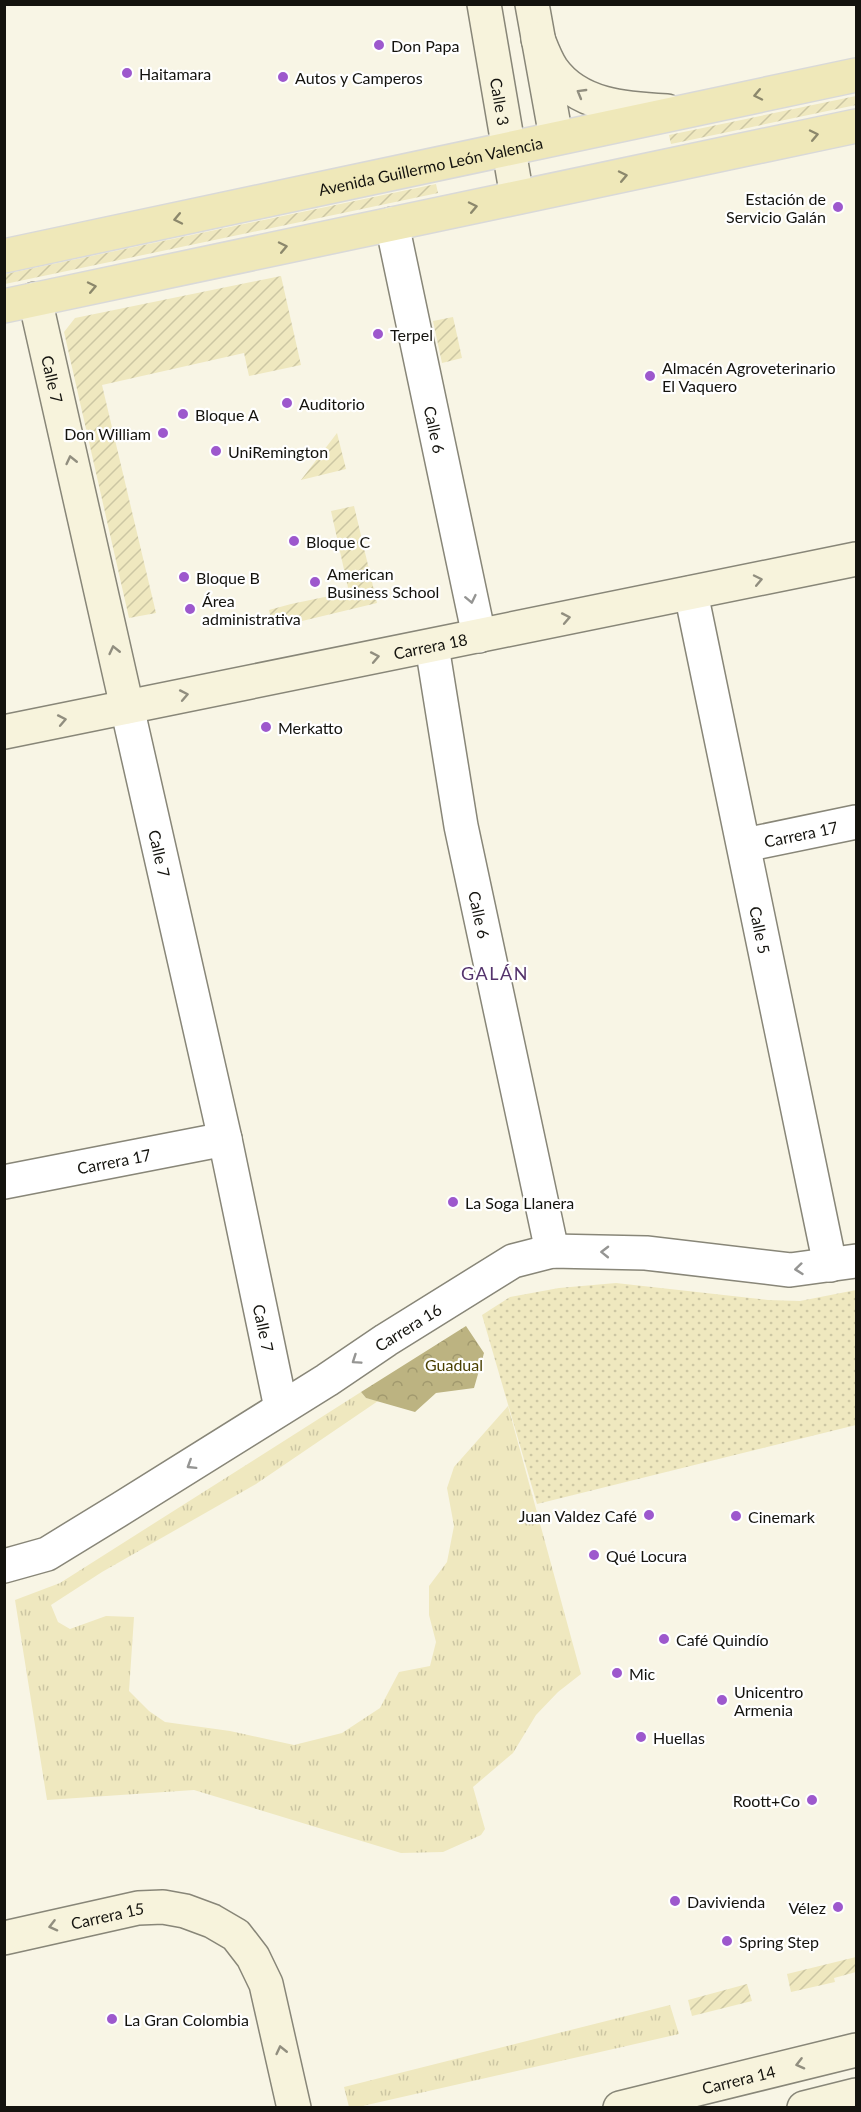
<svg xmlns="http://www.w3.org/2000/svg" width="861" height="2112" font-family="Lato,sans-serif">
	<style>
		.grass { fill: url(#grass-tufts) }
		.forest { fill: url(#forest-crowns) }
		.park { fill: url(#park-dots) }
		.garden { fill: url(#garden-furrows) }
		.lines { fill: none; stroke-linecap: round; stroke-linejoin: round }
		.street-casing { stroke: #888678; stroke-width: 36 }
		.secondary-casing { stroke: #888678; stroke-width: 36 }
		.primary-casing { stroke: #d9d9d8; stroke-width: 36 }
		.street { stroke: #fff; stroke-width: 33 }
		.secondary { stroke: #f7f3dc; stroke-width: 33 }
		.primary { stroke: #efe8b9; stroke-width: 33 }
		.oneway { stroke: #918e7f }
		.oneway2 { stroke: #8c886c }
		.oneway3 { stroke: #959593 }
		.poi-dot { fill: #9d58cd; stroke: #fff; stroke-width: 2 }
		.labels { text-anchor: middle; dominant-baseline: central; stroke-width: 4.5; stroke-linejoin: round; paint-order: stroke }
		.poi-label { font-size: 16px; fill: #14130e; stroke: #fff; text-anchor: start }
		.street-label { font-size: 16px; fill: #14130e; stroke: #fff }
		.park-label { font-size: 16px; fill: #493f00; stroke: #fff }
		.neighbourhood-label { font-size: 18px; letter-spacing: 1.5px; fill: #54336c; stroke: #fff }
	</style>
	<defs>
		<pattern id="grass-tufts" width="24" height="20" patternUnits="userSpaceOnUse" patternTransform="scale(1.5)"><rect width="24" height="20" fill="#efe8bf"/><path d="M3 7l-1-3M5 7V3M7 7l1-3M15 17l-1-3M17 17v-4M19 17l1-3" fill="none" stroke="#ccc6a3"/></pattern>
		<pattern id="forest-crowns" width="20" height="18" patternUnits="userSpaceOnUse" patternTransform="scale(1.5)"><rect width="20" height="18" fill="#bcb381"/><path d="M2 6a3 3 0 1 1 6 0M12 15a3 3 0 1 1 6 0" fill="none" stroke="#a1996e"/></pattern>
		<pattern id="park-dots" width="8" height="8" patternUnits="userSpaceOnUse" patternTransform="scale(1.5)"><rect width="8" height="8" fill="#efe8bf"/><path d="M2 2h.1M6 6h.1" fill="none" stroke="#ccc6a3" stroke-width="1.8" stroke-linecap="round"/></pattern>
		<pattern id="garden-furrows" width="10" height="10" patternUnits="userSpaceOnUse" patternTransform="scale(1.5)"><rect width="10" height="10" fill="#efe8bf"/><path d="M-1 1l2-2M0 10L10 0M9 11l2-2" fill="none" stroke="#ccc6a3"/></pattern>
	</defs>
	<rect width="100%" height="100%" fill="#f8f5e5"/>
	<path class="grass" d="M361,1392L366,1398L378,1401L256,1484L102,1572L51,1605L58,1622L70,1629L106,1616L134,1617L129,1691L149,1711L165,1722L230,1731L294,1745L342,1733L380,1708L399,1672L430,1666L436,1642L429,1615V1586L447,1562L454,1526L447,1488L454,1467L508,1406L581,1674L558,1692L536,1715L513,1753L473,1787L485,1829L481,1835L443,1852L401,1853L194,1790L47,1800L15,1600L60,1583Z
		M670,2005L679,2034L358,2107H349L344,2087Z"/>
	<path class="forest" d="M466,1326L484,1353L474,1388L436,1393L415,1412L366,1398L361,1392Z"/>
	<path class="park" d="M616,1283L768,1300L800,1301L856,1290V1425L537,1504L482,1315L510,1297L559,1288Z"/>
	<path class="garden" d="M856,96V105L671,144L669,135Z
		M436,184L438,193L5,284V274Z
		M281,276L301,365L249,376L244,353L102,385L156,613L129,618L64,332L75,318Z
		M453,317L462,358L442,363L433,321Z
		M337,433L346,469L301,480Z
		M354,506L377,603L273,628L269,610L291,604L349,592L331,511Z
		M856,1957V1972L834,1978L835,1982L791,1992L787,1974Z
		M747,1984L752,2001L692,2016L688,2000Z"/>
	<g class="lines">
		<g class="street-casing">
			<g id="street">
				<path id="s1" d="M392,224L479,636"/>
				<path id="s2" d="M691,593L830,1265"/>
				<path id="s3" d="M432,646L461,826L552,1251"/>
				<path id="s4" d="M127,707L225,1139L281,1408"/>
				<path id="s5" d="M745,845L856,822"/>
				<path id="s6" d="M4,1182L225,1139"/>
				<path id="s7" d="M4,1566L47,1554L122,1508L327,1380L386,1340L513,1261L552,1251L646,1253L790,1270L856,1261"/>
			</g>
		</g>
		<g class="secondary-casing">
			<g id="secondary">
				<path id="s8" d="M484,4L517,197"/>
				<path d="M532,4L556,137"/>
				<path d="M538,39C542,49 546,60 552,69C578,106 626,109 667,111"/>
				<path id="s9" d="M35,299L127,707"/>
				<path id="s10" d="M4,732L856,559"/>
				<path id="s11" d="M4,1938L138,1908L163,1907L185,1911L212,1921L236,1935L253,1957L266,1984L294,2108"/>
				<path id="s12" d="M620,2108L856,2050"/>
				<path d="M804,2108L856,2095"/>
			</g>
		</g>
		<g class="primary-casing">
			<g id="primary">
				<path id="s13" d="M4,256L856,75"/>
				<path d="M4,306L856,126"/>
			</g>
		</g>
		<use href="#street" class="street"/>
		<use href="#secondary" class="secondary"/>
		<use href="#primary" class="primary"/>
	</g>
	<defs><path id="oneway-chevron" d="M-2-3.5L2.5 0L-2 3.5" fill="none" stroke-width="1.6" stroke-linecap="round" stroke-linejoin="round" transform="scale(1.5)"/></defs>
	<g class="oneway">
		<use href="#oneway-chevron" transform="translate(581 93) rotate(-150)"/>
		<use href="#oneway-chevron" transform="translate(71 460) rotate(-103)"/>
		<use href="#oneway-chevron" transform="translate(758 580) rotate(-12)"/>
		<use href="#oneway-chevron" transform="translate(566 618) rotate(-11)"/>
		<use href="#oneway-chevron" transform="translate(114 650) rotate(-103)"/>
		<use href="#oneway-chevron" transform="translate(375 657) rotate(-11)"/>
		<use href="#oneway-chevron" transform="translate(184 695) rotate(-11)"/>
		<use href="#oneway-chevron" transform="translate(62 720) rotate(-11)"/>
		<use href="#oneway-chevron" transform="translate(53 1926) rotate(166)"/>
		<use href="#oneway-chevron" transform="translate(281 2050) rotate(-103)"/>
		<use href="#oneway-chevron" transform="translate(800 2064) rotate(166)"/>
	</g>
	<g class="oneway2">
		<use href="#oneway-chevron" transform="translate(758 95) rotate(168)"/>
		<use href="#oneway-chevron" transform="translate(814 135) rotate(-12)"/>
		<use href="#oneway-chevron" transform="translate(623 176) rotate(-12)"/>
		<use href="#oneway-chevron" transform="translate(473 207) rotate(-12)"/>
		<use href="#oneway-chevron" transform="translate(178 219) rotate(168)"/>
		<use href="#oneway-chevron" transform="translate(283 247) rotate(-12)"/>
		<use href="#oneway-chevron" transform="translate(92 287) rotate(-12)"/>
	</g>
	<g class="oneway3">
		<use href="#oneway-chevron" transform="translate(471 599) rotate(78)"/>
		<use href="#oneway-chevron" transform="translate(605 1252) rotate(-179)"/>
		<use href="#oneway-chevron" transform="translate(799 1269) rotate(174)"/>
		<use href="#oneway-chevron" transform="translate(356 1360) rotate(146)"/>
		<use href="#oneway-chevron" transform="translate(191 1465) rotate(148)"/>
	</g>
	<g class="poi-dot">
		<circle cx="379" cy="45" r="6"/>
		<circle cx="127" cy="73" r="6"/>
		<circle cx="283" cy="77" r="6"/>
		<circle cx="838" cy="207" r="6"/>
		<circle cx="378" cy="334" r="6"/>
		<circle cx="650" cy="376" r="6"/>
		<circle cx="287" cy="403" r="6"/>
		<circle cx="183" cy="414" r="6"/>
		<circle cx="163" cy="433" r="6"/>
		<circle cx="216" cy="451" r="6"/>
		<circle cx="294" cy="541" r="6"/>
		<circle cx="184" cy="577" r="6"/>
		<circle cx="315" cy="582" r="6"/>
		<circle cx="190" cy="609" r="6"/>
		<circle cx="266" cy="727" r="6"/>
		<circle cx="453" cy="1202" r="6"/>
		<circle cx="649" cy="1515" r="6"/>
		<circle cx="736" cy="1516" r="6"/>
		<circle cx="594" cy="1555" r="6"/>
		<circle cx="664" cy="1639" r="6"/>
		<circle cx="617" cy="1673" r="6"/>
		<circle cx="722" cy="1700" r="6"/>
		<circle cx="641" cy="1737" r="6"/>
		<circle cx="812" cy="1800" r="6"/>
		<circle cx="675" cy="1901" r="6"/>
		<circle cx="838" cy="1907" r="6"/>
		<circle cx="727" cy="1941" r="6"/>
		<circle cx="112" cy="2019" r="6"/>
	</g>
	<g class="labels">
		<g class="poi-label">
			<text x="391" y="45">Don Papa</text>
			<text x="139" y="73">Haitamara</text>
			<text x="295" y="77">Autos y Camperos</text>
			<text x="826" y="198" text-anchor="end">Estación de<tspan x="826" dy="18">Servicio Galán</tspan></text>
			<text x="390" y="334">Terpel</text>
			<text x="662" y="367">Almacén Agroveterinario<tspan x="662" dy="18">El Vaquero</tspan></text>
			<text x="299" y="403">Auditorio</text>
			<text x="195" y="414">Bloque A</text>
			<text x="151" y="433" text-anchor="end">Don William</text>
			<text x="228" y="451">UniRemington</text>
			<text x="306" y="541">Bloque C</text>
			<text x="327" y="573">American<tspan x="327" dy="18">Business School</tspan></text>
			<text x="196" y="577">Bloque B</text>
			<text x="202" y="600">Área<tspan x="202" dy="18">administrativa</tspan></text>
			<text x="278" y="727">Merkatto</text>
			<text x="465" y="1202">La Soga Llanera</text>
			<text x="637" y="1515" text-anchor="end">Juan Valdez Café</text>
			<text x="748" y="1516">Cinemark</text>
			<text x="606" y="1555">Qué Locura</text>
			<text x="676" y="1639">Café Quindío</text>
			<text x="629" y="1673">Mic</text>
			<text x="734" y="1691">Unicentro<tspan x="734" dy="18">Armenia</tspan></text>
			<text x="653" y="1737">Huellas</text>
			<text x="800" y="1800" text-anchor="end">Roott+Co</text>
			<text x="687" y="1901">Davivienda</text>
			<text x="826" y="1907" text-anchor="end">Vélez</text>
			<text x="739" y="1941">Spring Step</text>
			<text x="124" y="2019">La Gran Colombia</text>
		</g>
		<g class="street-label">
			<text stroke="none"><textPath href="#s8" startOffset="99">Calle 3</textPath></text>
			<text stroke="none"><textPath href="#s13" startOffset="436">Avenida Guillermo León Valencia</textPath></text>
			<text stroke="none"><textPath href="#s9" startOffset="82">Calle 7</textPath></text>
			<text stroke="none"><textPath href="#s1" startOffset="210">Calle 6</textPath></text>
			<text stroke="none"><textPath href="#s10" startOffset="435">Carrera 18</textPath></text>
			<text stroke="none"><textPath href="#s5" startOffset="57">Carrera 17</textPath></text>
			<text stroke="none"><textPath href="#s4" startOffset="150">Calle 7</textPath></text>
			<text stroke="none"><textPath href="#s3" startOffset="273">Calle 6</textPath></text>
			<text stroke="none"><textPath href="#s2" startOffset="344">Calle 5</textPath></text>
			<text stroke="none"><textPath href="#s6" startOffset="112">Carrera 17</textPath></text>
			<text stroke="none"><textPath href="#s7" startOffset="471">Carrera 16</textPath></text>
			<text stroke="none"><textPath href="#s4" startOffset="636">Calle 7</textPath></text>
			<text stroke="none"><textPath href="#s11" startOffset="106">Carrera 15</textPath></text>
			<text stroke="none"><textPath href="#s12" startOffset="122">Carrera 14</textPath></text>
		</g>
		<g class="park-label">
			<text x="454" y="1364">Guadual</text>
		</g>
		<g class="neighbourhood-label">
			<text x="495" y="973">GALÁN</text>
		</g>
	</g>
	<rect width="861" height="2112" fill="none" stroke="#14130e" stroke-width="12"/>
</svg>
